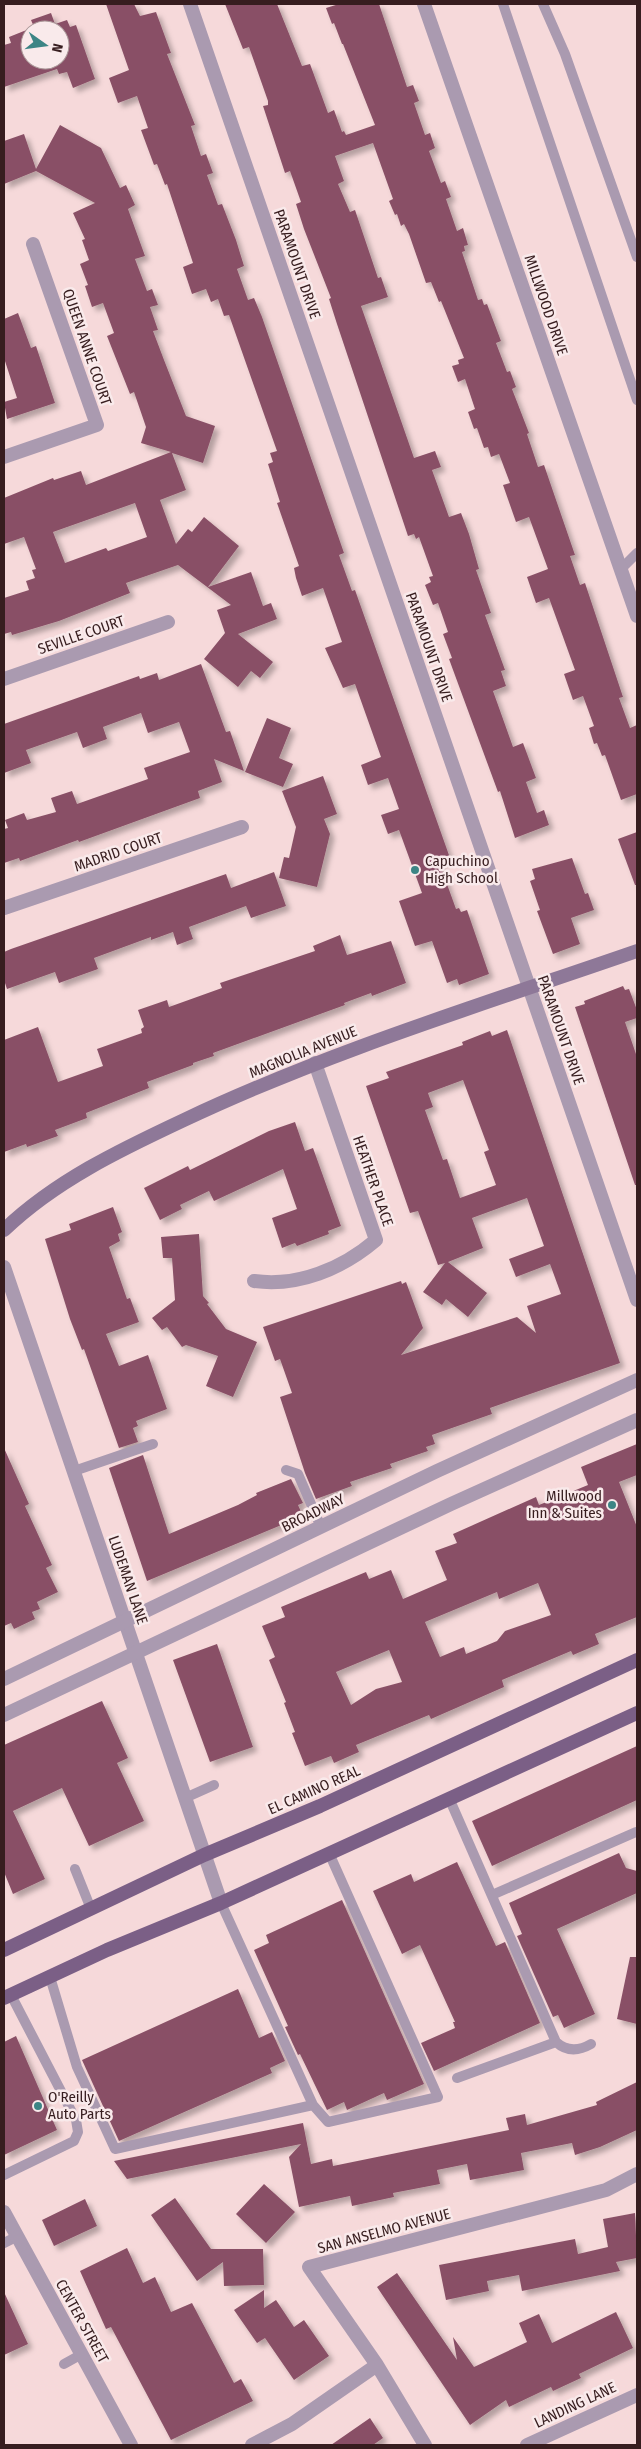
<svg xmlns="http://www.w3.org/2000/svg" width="641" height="2449" font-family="'Fira Sans Condensed',sans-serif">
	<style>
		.building { fill: #895066; fill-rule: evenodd; filter: url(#shadow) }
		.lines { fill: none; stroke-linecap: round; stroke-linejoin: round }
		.service { stroke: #aa9ab0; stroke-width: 10 }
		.minor { stroke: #aa9ab0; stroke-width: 14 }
		.tertiary { stroke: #aa9ab0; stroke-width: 14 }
		.secondary { stroke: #8e7898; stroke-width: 14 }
		.primary { stroke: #7b5f86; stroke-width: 14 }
		.poi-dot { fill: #3c8585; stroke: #f9eaeb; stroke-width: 2 }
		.labels { text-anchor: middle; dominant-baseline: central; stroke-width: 5; stroke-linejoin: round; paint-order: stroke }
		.street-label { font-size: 15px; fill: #371d1f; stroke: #f9eaeb }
		.poi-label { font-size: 15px; fill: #371d1f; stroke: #f9eaeb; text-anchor: start }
	</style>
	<defs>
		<filter id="shadow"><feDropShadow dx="4.5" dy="4.5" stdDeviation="2.5" flood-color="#0004"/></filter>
	</defs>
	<rect width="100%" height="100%" fill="#f6d9da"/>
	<path class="building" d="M106,4H134L140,16L156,12L171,53L167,54L195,125L191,126L201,156L206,154L213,173L207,175L218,205L222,204L236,240L244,266L237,269L248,300L254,298L262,317L344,553L339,555L352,591L355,590L450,858L439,862L456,909L459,908L461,912L467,910L489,974L459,985L457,979L447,983L432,941L415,946L399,901L422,893L399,830L388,834L381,815L399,809L388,778L368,785L361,765L381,757L355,684L343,688L325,648L342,642L323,588L302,596L296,578L294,568L299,566L277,503L280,502L268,464L273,462L270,453L277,451L229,315L224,316L218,299L211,302L206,289L192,294L183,267L193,263L167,184L165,185L157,164L154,165L141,130L148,128L137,96L118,103L109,78L129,70Z
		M225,4H277L302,66L310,64L328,113L334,110L342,132L344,131L346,135L375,125L343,44H342L334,23L332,24L326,8L339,4H379L407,87L413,85L419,101L414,103L425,135L430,133L435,148L429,151L441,183L445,181L451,197L446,199L457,231L463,228L468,245L464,246L465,251L462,252L478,300L482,299L484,305L487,304L501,341L496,343L507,372L510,371L516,387L512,389L529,433L527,434L538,467L544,465L575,555L570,556L580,585L585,583L623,697L619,698L630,728L637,725V794L621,800L605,755L602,756L597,743L594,744L589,728L594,726L583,696L573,700L564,674L575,670L549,598L536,603L527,577L548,569L529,517L516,522L503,485L510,483L499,454L491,457L488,447L484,448L477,428L474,429L468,412L475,409L465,379L458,382L452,366L459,364L458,360L464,358L441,301L439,302L431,282L426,283L409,234L404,224L401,226L397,214L395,215L389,201L393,199L373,143L335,156L344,181L338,184L350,212L355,210L378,278L381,277L388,297L361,306L414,458L435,451L441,467L432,470L449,517L461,513L469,534L479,569L476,570L491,613L485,615L505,670L501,671L506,686L493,691L513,747L523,743L536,778L526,782L537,813L544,810L549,825L515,838L500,791L498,792L449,659L452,658L443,634L448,632L438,603L433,605L425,585L431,582L429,577L433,576L419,537L416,539L414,534L408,536L337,324L329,299L331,298L304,229L296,204L301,202L290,171L285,173L263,106L268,105V101L249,47L243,49Z
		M51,13L55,24L67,20L70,27L76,25L95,79L73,88L67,72L59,74L57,69L4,87V45L11,43L9,37L34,27L31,20ZM30,30H60V60H30Z
		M60,125L101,148L120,188L126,185L135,205L128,209L145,256L135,259L147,291L152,289L158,305L150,307L158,330L153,331L164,360L186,416L215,426L203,463L172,453L186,490L160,500L176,544L188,529L192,532L204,517L239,546L208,587L251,572L263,606L271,603L277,619L238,634L273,662L260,678L251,671L238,687L204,659L225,633L217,610L231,605L178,565L126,583L130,593L59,621L12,635L11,632L4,634V598L29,590L26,581L35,578L32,570L36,569L24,537L4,544V498L53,478L54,480L81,471L86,485L171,452L141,443L146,427L134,392L130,394L107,336L114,333L103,303L92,307L85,286L88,285L80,264L89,260L82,240L85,239L73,213L95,203L36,171L4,184V141L24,134L36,169ZM135,503L147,537L108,551L106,548L65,563L53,532Z
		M18,313L31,348L36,346L55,403L7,419L4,402L17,398L4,358V319Z
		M201,664L226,732L230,731L244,771L214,759L222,782L198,791L200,798L79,842L78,840L20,861L19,858L4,863V829L8,828L5,820L24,813L27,820L56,812L51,798L72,791L77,804L148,779L144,768L190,752L179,722L148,733L141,713L103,727L107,739L83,748L77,732L26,750L31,763L4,773V724L139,676L140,679L157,673L159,680Z
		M267,718L291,728L279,758L293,764L283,787L245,772Z
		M323,776L337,814L324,819L330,834L317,887L279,878L284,857L289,858L296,827L282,791Z
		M637,832V885H635L618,839Z
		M572,858L585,894L588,893L594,910L571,918L580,944L553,954L537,911L540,910L530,881L535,879L532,869Z
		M274,872L286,906L251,918L246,906L189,927L193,939L177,945L173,932L151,940V937L94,958L98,969L59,983L55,972L7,989L4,980V952L11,949L226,874L231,888Z
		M340,935L347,955L391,941L406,983L372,996L371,993L344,1003L345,1005L213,1053L214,1056L193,1063V1065L147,1082L149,1088L86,1113L87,1118L55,1130L58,1136L27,1147L26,1144L4,1152V1040L38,1027L58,1082L103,1066L97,1049L142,1033L141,1029L144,1027L138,1010L167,1000L169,1007L222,988L220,983L315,951L313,946Z
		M623,986L625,990L629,989L637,1010V1018L625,1022L637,1057V1185H635L575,1007L585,1004L584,1001Z
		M507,1030L620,1363L490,1408L492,1414L432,1435L435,1444L426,1447L428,1451L390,1464L392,1468L350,1482L352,1486L316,1499L305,1473L280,1397L292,1393L280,1359L275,1361L263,1327L401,1281L402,1284L406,1282L423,1328L401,1355L517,1317L536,1333L527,1306L561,1294L550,1264L516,1277L509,1259L544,1246L527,1198L472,1218L483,1248L448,1262L487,1293L468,1317L446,1299L442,1305L423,1292L445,1263L438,1265L418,1211L410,1213L366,1086L389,1078L386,1072L463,1045L462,1042L490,1031L492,1036ZM463,1080L489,1150L484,1152L496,1185L460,1198L447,1159L443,1160L425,1110L433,1107L428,1093Z
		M295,1122L305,1151L313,1148L341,1226L328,1231L329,1234L297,1246L295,1243L282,1248L272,1218L297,1209L283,1169L214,1201L209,1191L180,1205L182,1209L160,1220L144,1188L188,1166L190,1170L269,1131Z
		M113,1207L122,1232L118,1234L120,1241L109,1247L127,1299L130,1298L139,1322L106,1334L119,1366L148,1355L167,1409L136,1421L138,1426L133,1428L138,1442L119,1448L84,1349L82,1350L70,1319L45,1239L71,1230L69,1224Z
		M199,1234L203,1296L209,1303L207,1304L226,1329L257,1342L233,1397L206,1386L218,1356L186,1345L182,1347L167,1327L162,1330L152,1318L175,1300L172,1258H163L161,1237Z
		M637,1444V1475L619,1482L637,1527V1617L595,1634L599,1644L573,1655L571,1651L502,1680L504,1687L431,1719L429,1715L356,1745L359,1752L334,1763L331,1756L305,1766L292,1733L295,1732L284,1703L286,1702L269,1660L275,1657L262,1626L285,1617L281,1607L366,1572L369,1579L391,1570L403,1599L447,1580L435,1551L457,1543L453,1534L536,1497L539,1505L588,1485L581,1467ZM538,1583L551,1615L505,1631L497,1641L466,1654L464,1647L440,1657L425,1622L497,1592L499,1599ZM389,1650L402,1682L376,1689L351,1705L336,1672Z
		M4,1448L29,1504L25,1506L52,1565L46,1568L58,1592L37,1602L40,1609L32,1612L35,1619L14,1629L11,1623L4,1626Z
		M143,1455L169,1534L238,1505L257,1495L256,1493L291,1479L303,1503L298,1505L303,1516L147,1581L109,1468Z
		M217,1644L253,1747L210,1762L173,1660Z
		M102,1701L128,1758L117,1763L144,1821L89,1846L62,1788L13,1811L45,1879L13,1894L4,1872V1745Z
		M637,1746V1800L492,1866L472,1821Z
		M619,1853L626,1868L637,1871V1893L557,1929L595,2014L564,2028L558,2015L553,2017L517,1936L522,1934L509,1903Z
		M457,1862L496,1946L505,1942L540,2023L434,2071L421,2043L455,2028L453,2022H455L420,1945L402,1954L373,1891L411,1874L414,1882Z
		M342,1900L424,2084L387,2100L384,2093L347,2110L344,2102L327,2110L300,2054L298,2055L285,2027L288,2026L254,1950L269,1943L266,1935Z
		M630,1957H637V2024L617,2019Z
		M238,1989L259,2038L272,2032L285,2061L270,2068L272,2073L119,2141L82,2060Z
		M16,2036L57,2130L4,2155V2042Z
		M637,2082V2130L600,2147L575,2155L572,2143L521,2153L524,2170L470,2180L467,2164L437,2170L440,2184L393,2193L394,2197L352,2206L350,2196L299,2207L289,2157L301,2144L127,2179L114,2161L303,2123L311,2164L332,2159L333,2166L509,2130L506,2118L525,2114L527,2125L597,2105L596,2102Z
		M264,2184L295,2212L266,2243L236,2214Z
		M175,2198L211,2249H263L264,2285L224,2286L223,2262L197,2281L151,2215Z
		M85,2199L97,2226L54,2246L42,2220Z
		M635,2213L637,2258L616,2262L620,2271L522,2291L519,2275L487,2281L489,2291L446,2300L439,2265L575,2239L578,2254L608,2247L603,2219Z
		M127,2248L143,2283L155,2277L171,2312L192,2303L234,2383L241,2379L253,2401L171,2440L111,2327L106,2329L80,2271Z
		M397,2273L457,2360L453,2337L474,2367L527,2342L519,2323L539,2314L552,2343L616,2312L633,2348L579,2374L581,2378L553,2391L551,2387L509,2407L506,2400L470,2425L377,2287Z
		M264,2290V2308L276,2300L294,2327L304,2320L329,2356L294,2380L265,2338L257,2343L234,2310Z
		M4,2292L28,2344L4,2355Z
		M370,2418L383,2438L373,2445H331Z"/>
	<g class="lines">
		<path class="service" d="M503,4L637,400
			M543,4L565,54L637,257
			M621,569L637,553
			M286,1470L298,1474L321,1527
			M74,1471L153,1444
			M185,1798L214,1785
			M449,1798L556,2042C567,2052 579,2051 591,2044
			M75,1869L91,1909
			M492,1895L636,1832
			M221,1903L313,2105
			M50,1977L77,2067L115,2149L313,2105L328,2122L438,2097L329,1853
			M457,2078L556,2042
			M4,2175L74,2141L78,2132L76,2120L11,1995
			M4,2243L16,2237
			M64,2364L82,2354"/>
		<path class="minor" d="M190,4L637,1300
			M424,4L637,616
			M4,457L97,425L33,244
			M4,679L168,622
			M4,908L242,827
			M4,1267L221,1903
			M254,1281C298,1287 342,1269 376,1240L315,1063
			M4,2212L131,2445
			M252,2445L292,2424L377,2365
			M425,2445L377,2365L309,2267L606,2190L637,2174
			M527,2445L637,2395"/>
		<path class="tertiary" d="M4,1679L437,1471L637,1380
			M4,1715L451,1504L637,1420"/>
		<path class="secondary" d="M4,1230C55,1181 120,1150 184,1120C330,1051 484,1004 637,951"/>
		<path class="primary" d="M4,1950L204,1855L320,1806L637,1660
			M4,1998L107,1950L221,1903L637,1713"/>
	</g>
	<g class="poi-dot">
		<circle cx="415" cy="870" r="5"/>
		<circle cx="612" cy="1505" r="5"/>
		<circle cx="38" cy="2106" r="5"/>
	</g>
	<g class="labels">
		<g class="street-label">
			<text transform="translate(297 264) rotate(71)">PARAMOUNT DRIVE</text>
			<text transform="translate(546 305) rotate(71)">MILLWOOD DRIVE</text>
			<text transform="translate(87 347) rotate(71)">QUEEN ANNE COURT</text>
			<text transform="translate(81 635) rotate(-19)">SEVILLE COURT</text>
			<text transform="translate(429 647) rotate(71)">PARAMOUNT DRIVE</text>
			<text transform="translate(118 852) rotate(-19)">MADRID COURT</text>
			<text transform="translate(561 1030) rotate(71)">PARAMOUNT DRIVE</text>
			<text transform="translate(303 1052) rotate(-22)">MAGNOLIA AVENUE</text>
			<text transform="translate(373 1181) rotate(71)">HEATHER PLACE</text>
			<text transform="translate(313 1513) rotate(-26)">BROADWAY</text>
			<text transform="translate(128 1580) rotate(71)">LUDEMAN LANE</text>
			<text transform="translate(314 1790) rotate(-24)">EL CAMINO REAL</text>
			<text transform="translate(384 2231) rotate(-15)">SAN ANSELMO AVENUE</text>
			<text transform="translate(82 2321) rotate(61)">CENTER STREET</text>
			<text transform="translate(575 2405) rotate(-25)">LANDING LANE</text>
		</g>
		<g class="poi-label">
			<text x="425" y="861">Capuchino<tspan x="425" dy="17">High School</tspan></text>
			<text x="602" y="1496" text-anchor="end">Millwood<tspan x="602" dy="17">Inn &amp; Suites</tspan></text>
			<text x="48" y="2097">O'Reilly<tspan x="48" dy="17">Auto Parts</tspan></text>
		</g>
	</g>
	<rect width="641" height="2449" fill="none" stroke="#371d1f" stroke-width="10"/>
	<g transform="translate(45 45) rotate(104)"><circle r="24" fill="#f9eaeb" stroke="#ab9899"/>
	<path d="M0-4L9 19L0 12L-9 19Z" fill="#3c8585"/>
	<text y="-8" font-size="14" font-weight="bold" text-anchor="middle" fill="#371d1f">N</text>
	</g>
</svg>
